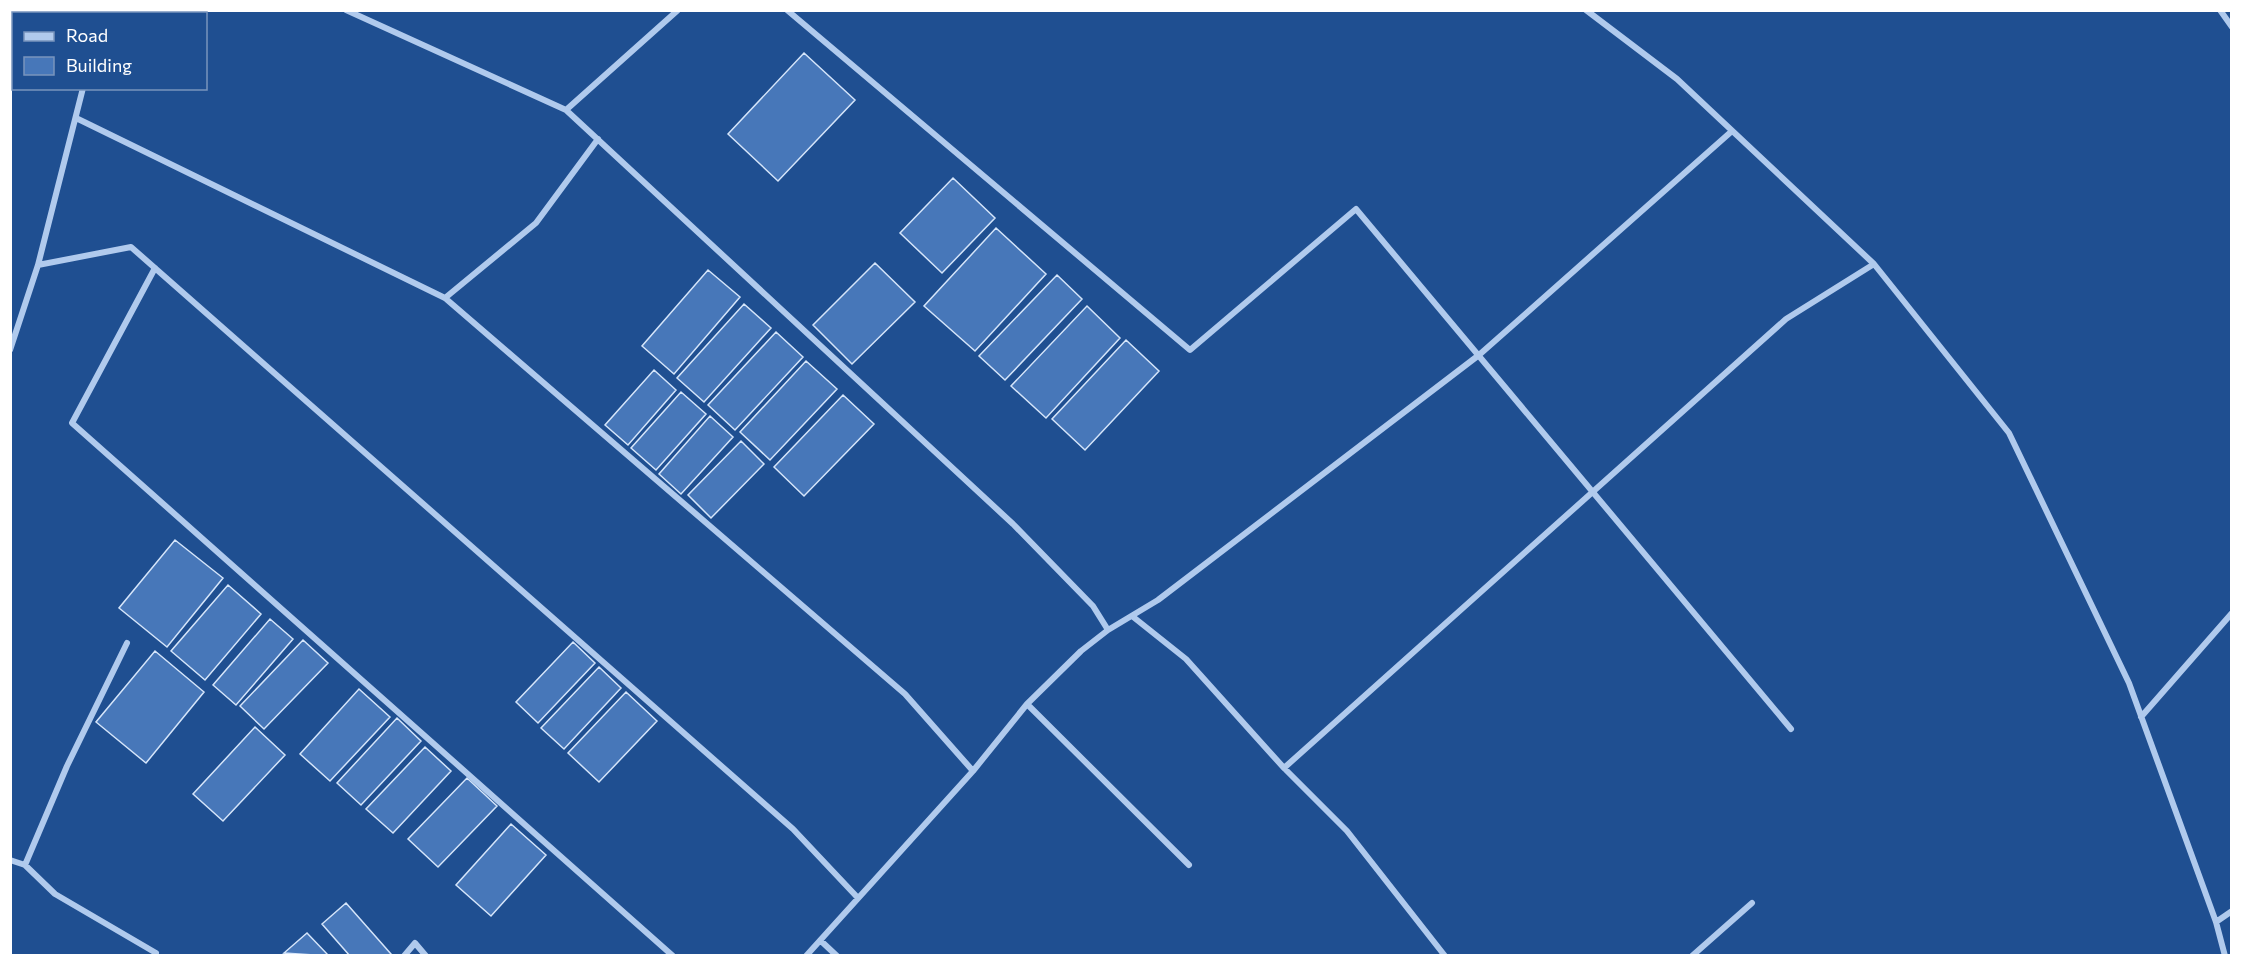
<svg xmlns="http://www.w3.org/2000/svg" width="2242" height="966" font-family="Commissioner,sans-serif">
	<style>
		.building { fill: #4777b9; stroke: #d5e5fa; stroke-width: 1.5 }
		.lines { fill: none; stroke-linecap: round; stroke-linejoin: round }
		.street { stroke: #b0caed; stroke-width: 6 }
	</style>
	<rect width="100%" height="100%" fill="#1f4f91"/>
	<path class="building" d="M804,53L855,100L778,181L728,134Z
		M953,178L995,218L942,273L900,233Z
		M996,228L1046,274L975,351L924,306Z
		M875,263L915,302L852,364L813,325Z
		M708,270L740,297L674,374L642,346Z
		M1057,275L1082,299L1005,380L979,356Z
		M744,304L771,328L704,402L677,378Z
		M1087,306L1120,338L1046,418L1011,386Z
		M776,332L803,357L735,430L708,405Z
		M1126,340L1159,371L1085,450L1052,419Z
		M806,361L837,389L770,460L740,432Z
		M654,370L676,390L628,445L605,425Z
		M681,392L706,414L656,470L631,448Z
		M843,395L874,424L804,496L774,467Z
		M710,416L733,437L681,494L659,474Z
		M741,441L764,464L711,518L688,495Z
		M175,540L223,578L167,647L119,608Z
		M228,585L261,614L205,680L171,651Z
		M270,619L293,639L236,705L213,685Z
		M303,640L328,663L264,729L240,706Z
		M573,642L595,663L538,723L516,702Z
		M155,651L204,692L146,763L96,722Z
		M599,667L621,688L564,749L541,728Z
		M359,689L390,717L330,781L300,754Z
		M626,692L657,721L599,782L568,753Z
		M397,718L421,741L361,805L337,783Z
		M255,727L285,755L223,821L193,794Z
		M425,747L451,771L393,833L366,809Z
		M467,778L497,806L438,867L408,839Z
		M511,824L546,855L491,916L456,885Z
		M346,903L391,954L389,956H350L322,924Z
		M307,933L329,956L284,953Z"/>
	<g class="lines">
		<path class="street" d="M346,10L566,110L678,10
			M787,10L1190,350L1356,209L1791,729
			M1586,10L1677,79L1874,264L2009,433L2129,683L2216,922L2225,956
			M2220,10L2232,27
			M102,14L103,10
			M10,31L14,33
			M566,110L1013,524L1093,606L1108,630
			M76,118L445,298L905,694L973,771
			M38,265L131,247L793,829L858,898
			M155,268L72,423L673,956
			M445,298L536,223L598,139
			M10,350L38,265L83,88
			M1132,616L1186,659L1284,768L1347,831L1445,956
			M1027,704L1189,865
			M2141,717L2232,613
			M1284,768L1786,319L1874,264
			M10,860L25,865L67,766L127,643
			M25,865L55,894L156,953
			M2216,922L2232,911
			M821,941L837,956
			M404,956L415,943L426,956
			M806,956L973,771L1027,704L1081,651L1108,630L1158,600L1479,355L1732,131
			M1692,956L1752,903"/>
	</g>
	<rect width="2242" height="966" fill="none" stroke="#ffffff" stroke-width="24"/>
	<rect x="12" y="12" width="195" height="78" fill="#1f4f91" stroke="#7995bd" stroke-width="1.5"/>
	<rect x="24" y="32" width="30" height="9" fill="#b0caed" stroke="#7995bd" stroke-width="1.5"/>
	<text x="66" y="42" font-size="18" fill="#ffffff">Road</text>
	<rect x="24" y="57" width="30" height="18" fill="#4777b9" stroke="#7995bd" stroke-width="1.5"/>
	<text x="66" y="72" font-size="18" fill="#ffffff">Building</text>
</svg>
